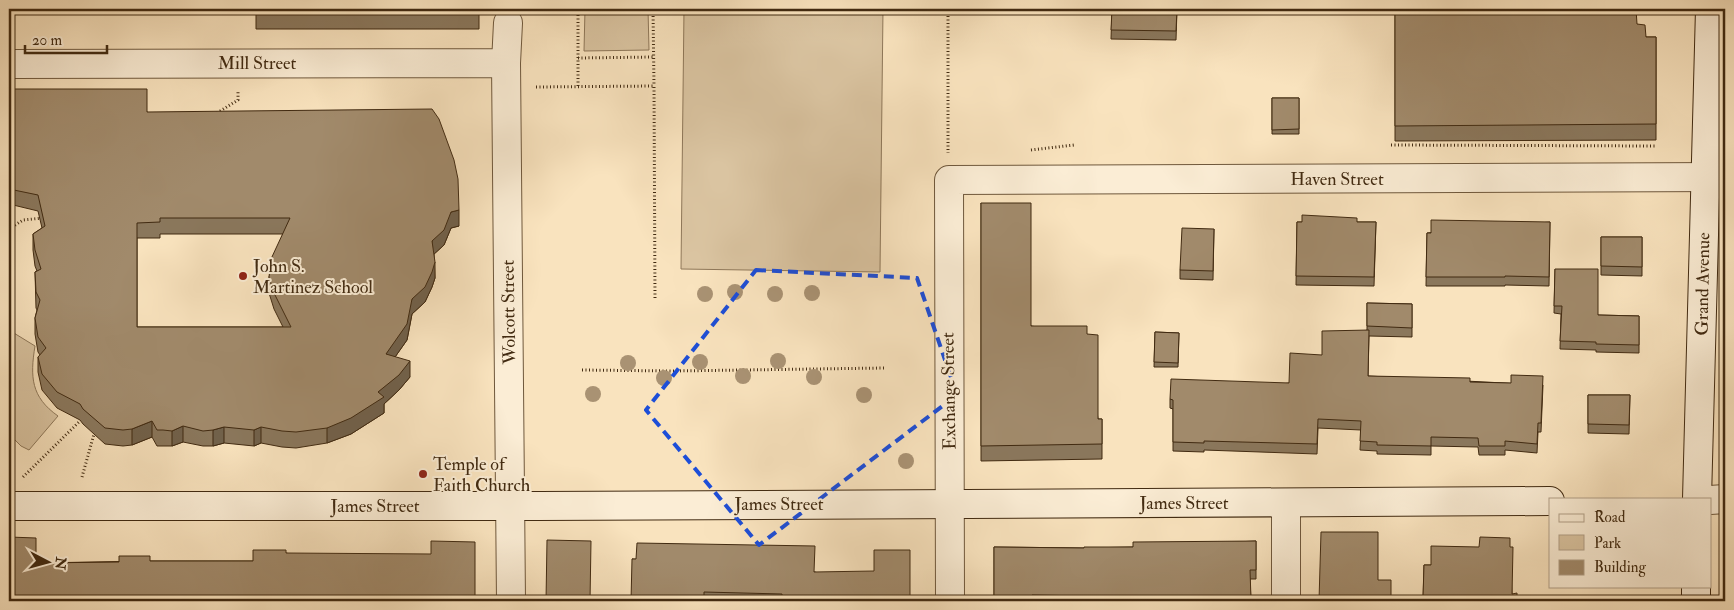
<svg xmlns="http://www.w3.org/2000/svg" width="1734" height="610" font-family="'IM FELL Double Pica',serif">
	<style>
		.green { fill: #dac4a1; stroke: #8e7759 }
		.lines { fill: none; stroke-linecap: round; stroke-linejoin: round }
		.minor-casing { stroke: #6f583c; stroke-width: 30 }
		.tertiary-casing { stroke: #6f583c; stroke-width: 30 }
		.secondary-casing { stroke: #412a11; stroke-width: 30 }
		.path { stroke: #412a11; stroke-width: 3; stroke-dasharray: 1 2.5; stroke-linecap: butt }
		.minor { stroke: #fbedd5; stroke-width: 28 }
		.tertiary { stroke: #fbedd5; stroke-width: 28 }
		.secondary { stroke: #fbedd5; stroke-width: 28 }
		.tree { fill: #a99273 }
		.wall { fill: #8a775c; stroke: #412a11; fill-rule: evenodd }
		.shaded-wall { fill: #71614b; stroke: #412a11 }
		.building { fill: #a18a6b; stroke: #412a11; fill-rule: evenodd }
		.marked { fill: none; stroke: #1d4ed8; stroke-width: 4; stroke-dasharray: 10 6; stroke-linejoin: round }
		.poi-dot { fill: #8f2418; stroke: #fbedd5; stroke-width: 2 }
		.labels { text-anchor: middle; dominant-baseline: central; stroke-width: 4; stroke-linejoin: round; paint-order: stroke }
		.street-label { font-size: 18px; fill: #412a11; stroke: #fbedd5 }
		.poi-label { font-size: 18px; fill: #412a11; stroke: #fbedd5; text-anchor: start }
	</style>
	<rect width="100%" height="100%" fill="#f9e3be"/>
	<filter id="stains"><feTurbulence type="fractalNoise" baseFrequency=".004" numOctaves="4"/><feColorMatrix values="0 0 0 0 .2 0 0 0 0 .09 0 0 0 0 .02 0 0 0 .5 -.17"/></filter>
	<radialGradient id="worn" r=".72"><stop offset=".6" stop-color="#630" stop-opacity="0"/><stop offset="1" stop-color="#630" stop-opacity=".3"/></radialGradient>
	<path class="green" d="M585,9H648L649,50L584,51Z
		M684,9H883L880,272L681,269Z
		M9,330L35,346C30,377 31,397 58,416L29,450L21,446L9,434Z"/>
	<g class="lines">
		<g class="minor-casing">
			<path id="minor" d="M508,23L506,63L511,601
				M9,64L506,63
				M1286,503V601
				M950,601L949,180L1725,177"/>
		</g>
		<g class="tertiary-casing">
			<path id="tertiary" d="M1710,500L1725,499"/>
		</g>
		<g class="secondary-casing">
			<path id="secondary" d="M1697,499L1710,9
				M9,506H539L1550,501
				M1696,601V586"/>
		</g>
		<path class="path" d="M653,9L654,86
			M948,9V153
			M578,58L654,57
			M578,86V9
			M536,87L654,86L655,299
			M217,113L238,100V90
			M1391,145L1655,146
			M1031,150L1074,145
			M9,229L23,220L43,218
			M582,370L672,371L885,368
			M23,477L80,421
			M82,477L94,434"/>
		<use href="#minor" class="minor"/>
		<use href="#tertiary" class="tertiary"/>
		<use href="#secondary" class="secondary"/>
	</g>
	<g class="tree">
		<circle cx="735" cy="292" r="8"/>
		<circle cx="812" cy="293" r="8"/>
		<circle cx="705" cy="294" r="8"/>
		<circle cx="775" cy="294" r="8"/>
		<circle cx="778" cy="361" r="8"/>
		<circle cx="700" cy="362" r="8"/>
		<circle cx="628" cy="363" r="8"/>
		<circle cx="743" cy="376" r="8"/>
		<circle cx="814" cy="377" r="8"/>
		<circle cx="664" cy="378" r="8"/>
		<circle cx="593" cy="394" r="8"/>
		<circle cx="864" cy="395" r="8"/>
		<circle cx="906" cy="461" r="8"/>
	</g>
	<path class="wall" d="M256,9H479V29H256Z
		M1112,9H1177L1176,40L1111,39Z
		M1395,9L1637,24L1646,37H1656V140L1395,141Z
		M9,89L147,112L459,226L451,228L444,245L434,254L435,278L432,287L425,302L412,314L407,340L395,357L410,377L399,390L384,404V413L351,434L327,443L296,448L282,447L261,443L254,446L224,443L213,446H203L183,442L172,446H157L152,437L132,445L123,446L105,444L83,424L80,420L57,408L42,390L38,372V357L40,355L38,352L35,334V318L37,310L36,308L35,272L37,271L35,266L33,250V234L42,228L38,211L9,204ZM160,234H283L269,277V293L274,309L283,327H137V238H160Z
		M1272,98H1299V134H1272Z
		M981,203L1031,326L1087,334L1098,419H1102V459L981,461Z
		M1297,222H1376L1374,286L1296,285Z
		M1550,222L1549,286L1505,285V286H1426L1427,233Z
		M1214,229L1213,280L1180,279V270Z
		M1601,237H1642V276L1601,275Z
		M1555,269L1598,315L1639,316V353L1596,352V350L1560,349L1561,314L1554,313Z
		M1367,303L1412,304V337L1369,336L1368,376L1543,385L1541,432H1538L1537,453L1505,450V455H1479L1478,447L1431,446V455L1377,454V451L1360,450L1361,430L1318,428L1317,454L1204,450V452L1173,451V409L1170,408V399L1289,383L1322,355L1367,330Z
		M1155,332L1179,333L1178,367H1154Z
		M1588,395H1630L1629,434L1588,433Z
		M9,537L36,563L150,561H253L286,553L475,601H9Z
		M1256,541V579H1250L1251,601H994V547L1084,548L1133,547Z
		M1510,547L1512,594L1517,601H1423L1424,565H1431Z
		M632,559L815,572L910,601H704Z"/>
	<path class="shaded-wall" d="M459,210V226L451,228L444,245L432,256V241L451,212Z
		M435,262V278L432,287L425,302L412,314L407,340L386,370V354L412,299Z
		M410,361V377L399,390L384,404V413L351,434L327,443V428L378,392Z
		M152,421V437L132,445V429Z
		M183,426V442L172,446V431Z
		M224,427V443L213,446V430Z
		M261,427V443L254,446V430Z"/>
	<path class="building" d="M256,9H479V13H256Z
		M1112,9H1177L1176,31L1111,30Z
		M1395,9H1636L1637,24L1645,25L1646,37H1656V124L1395,126Z
		M9,89H147V112L432,109L439,119L454,160L458,179L459,210L451,212L444,230L432,241L435,262L432,272L425,287L412,299L407,324L386,354L410,361L399,375L378,392L384,397L351,418L327,428L296,432L282,431L261,427L254,430L224,427L213,430L203,431L183,426L172,431L163,430H157L152,421L132,429L123,430L105,428L83,409L80,404L57,392L42,374L38,357L46,348L38,337L35,318L40,300L36,292L35,272L41,269L35,250L33,234L45,226L38,195L9,189ZM160,218H290L271,259L269,277L274,293L291,327H137V223L160,222Z
		M1272,98H1299V129L1272,130Z
		M981,203H1031V326H1087V334L1098,335V419H1102V444L981,446Z
		M1302,215L1357,218V222H1376L1374,277L1296,276L1297,222H1302Z
		M1431,220L1550,222L1549,277L1505,276V277H1426L1427,233H1431Z
		M1182,228L1214,229L1213,271L1180,270Z
		M1601,237H1642V267L1601,266Z
		M1555,269H1598V315L1639,316V345L1596,344V342L1560,341L1562,306H1554Z
		M1367,303L1412,304V328L1367,326Z
		M1369,330L1368,376L1470,378V382L1511,383V375L1543,376L1541,423H1538L1537,444L1505,441V446H1479L1478,438L1431,437V446L1377,445V442L1360,441L1361,421L1318,419L1317,444L1204,441V443L1173,442V400L1170,399L1171,379L1289,383L1290,353L1322,355V331Z
		M1155,332L1179,333L1178,363L1154,362Z
		M1588,395H1630L1629,425L1588,424Z
		M1321,532H1378V580H1391V601H1319Z
		M9,537L36,538V563L119,562V556H150V561H253V550H286V553L431,554V541L475,542V601H190V597H93V601H62V599L9,598Z
		M1480,537L1510,538V547H1513L1512,594L1517,593V601H1434V598L1423,597L1424,565H1431V546L1479,547Z
		M547,540L591,541L590,601H546Z
		M1256,541V570H1250L1251,599H1235V601H1142V597L1032,595V597H994V547L1084,548V547H1133V542Z
		M637,543L815,546L814,572L874,571V550H910V601H782V594L704,592V601H631L632,559H636Z"/>
	<path class="marked" d="M756,270L917,278L957,395L759,545L646,410Z"/>
	<g class="poi-dot">
		<circle cx="243" cy="276" r="5"/>
		<circle cx="423" cy="474" r="5"/>
	</g>
	<g class="labels">
		<g class="street-label">
			<text x="257" y="63">Mill Street</text>
			<text x="1337" y="179">Haven Street</text>
			<text transform="translate(1703 284) rotate(-89)">Grand Avenue</text>
			<text transform="translate(509 312) rotate(-91)">Wolcott Street</text>
			<text transform="translate(949 391) rotate(-91)">Exchange Street</text>
			<text x="1184" y="503">James Street</text>
			<text x="779" y="504">James Street</text>
			<text x="375" y="506">James Street</text>
		</g>
		<g class="poi-label">
			<text x="253" y="266">John S.<tspan x="253" dy="21">Martinez School</tspan></text>
			<text x="433" y="464">Temple of<tspan x="433" dy="21">Faith Church</tspan></text>
		</g>
	</g>
	<rect width="1734" height="610" fill="none" stroke="#f9e3be" stroke-width="30"/>
	<rect x="10" y="10" width="1714" height="590" fill="none" stroke="#412a11" stroke-width="2.5"/>
	<rect x="15" y="15" width="1704" height="580" fill="none" stroke="#412a11"/>
	<rect x="1549" y="498" width="162" height="90" fill="#fbedd5" stroke="#b19f87"/>
	<rect x="1559" y="514" width="25" height="8" fill="#fbedd5" stroke="#b19f87"/>
	<text x="1594" y="522" font-size="15" fill="#412a11">Road</text>
	<rect x="1559" y="535" width="25" height="15" fill="#dac4a1" stroke="#b19f87"/>
	<text x="1594" y="548" font-size="15" fill="#412a11">Park</text>
	<rect x="1559" y="560" width="25" height="15" fill="#a18a6b" stroke="#b19f87"/>
	<text x="1594" y="572" font-size="15" fill="#412a11">Building</text>
	<g transform="translate(48 562) rotate(96)" stroke="#fbedd5" stroke-width="4" paint-order="stroke">
	<path d="M0-4L9 19L0 12L-9 19Z" fill="#412a11"/>
	<text y="-8" font-size="14" font-weight="bold" text-anchor="middle" fill="#412a11">N</text>
	</g>
	<path d="M25 45v8h82v-8" fill="none" stroke="#412a11" stroke-width="2.5"/>
	<text x="32" y="45" font-size="15" fill="#412a11" stroke="#fbedd5" stroke-width="4" paint-order="stroke">20 m</text>
	<rect width="100%" height="100%" filter="url(#stains)"/>
	<rect width="100%" height="100%" fill="url(#worn)"/>
</svg>
